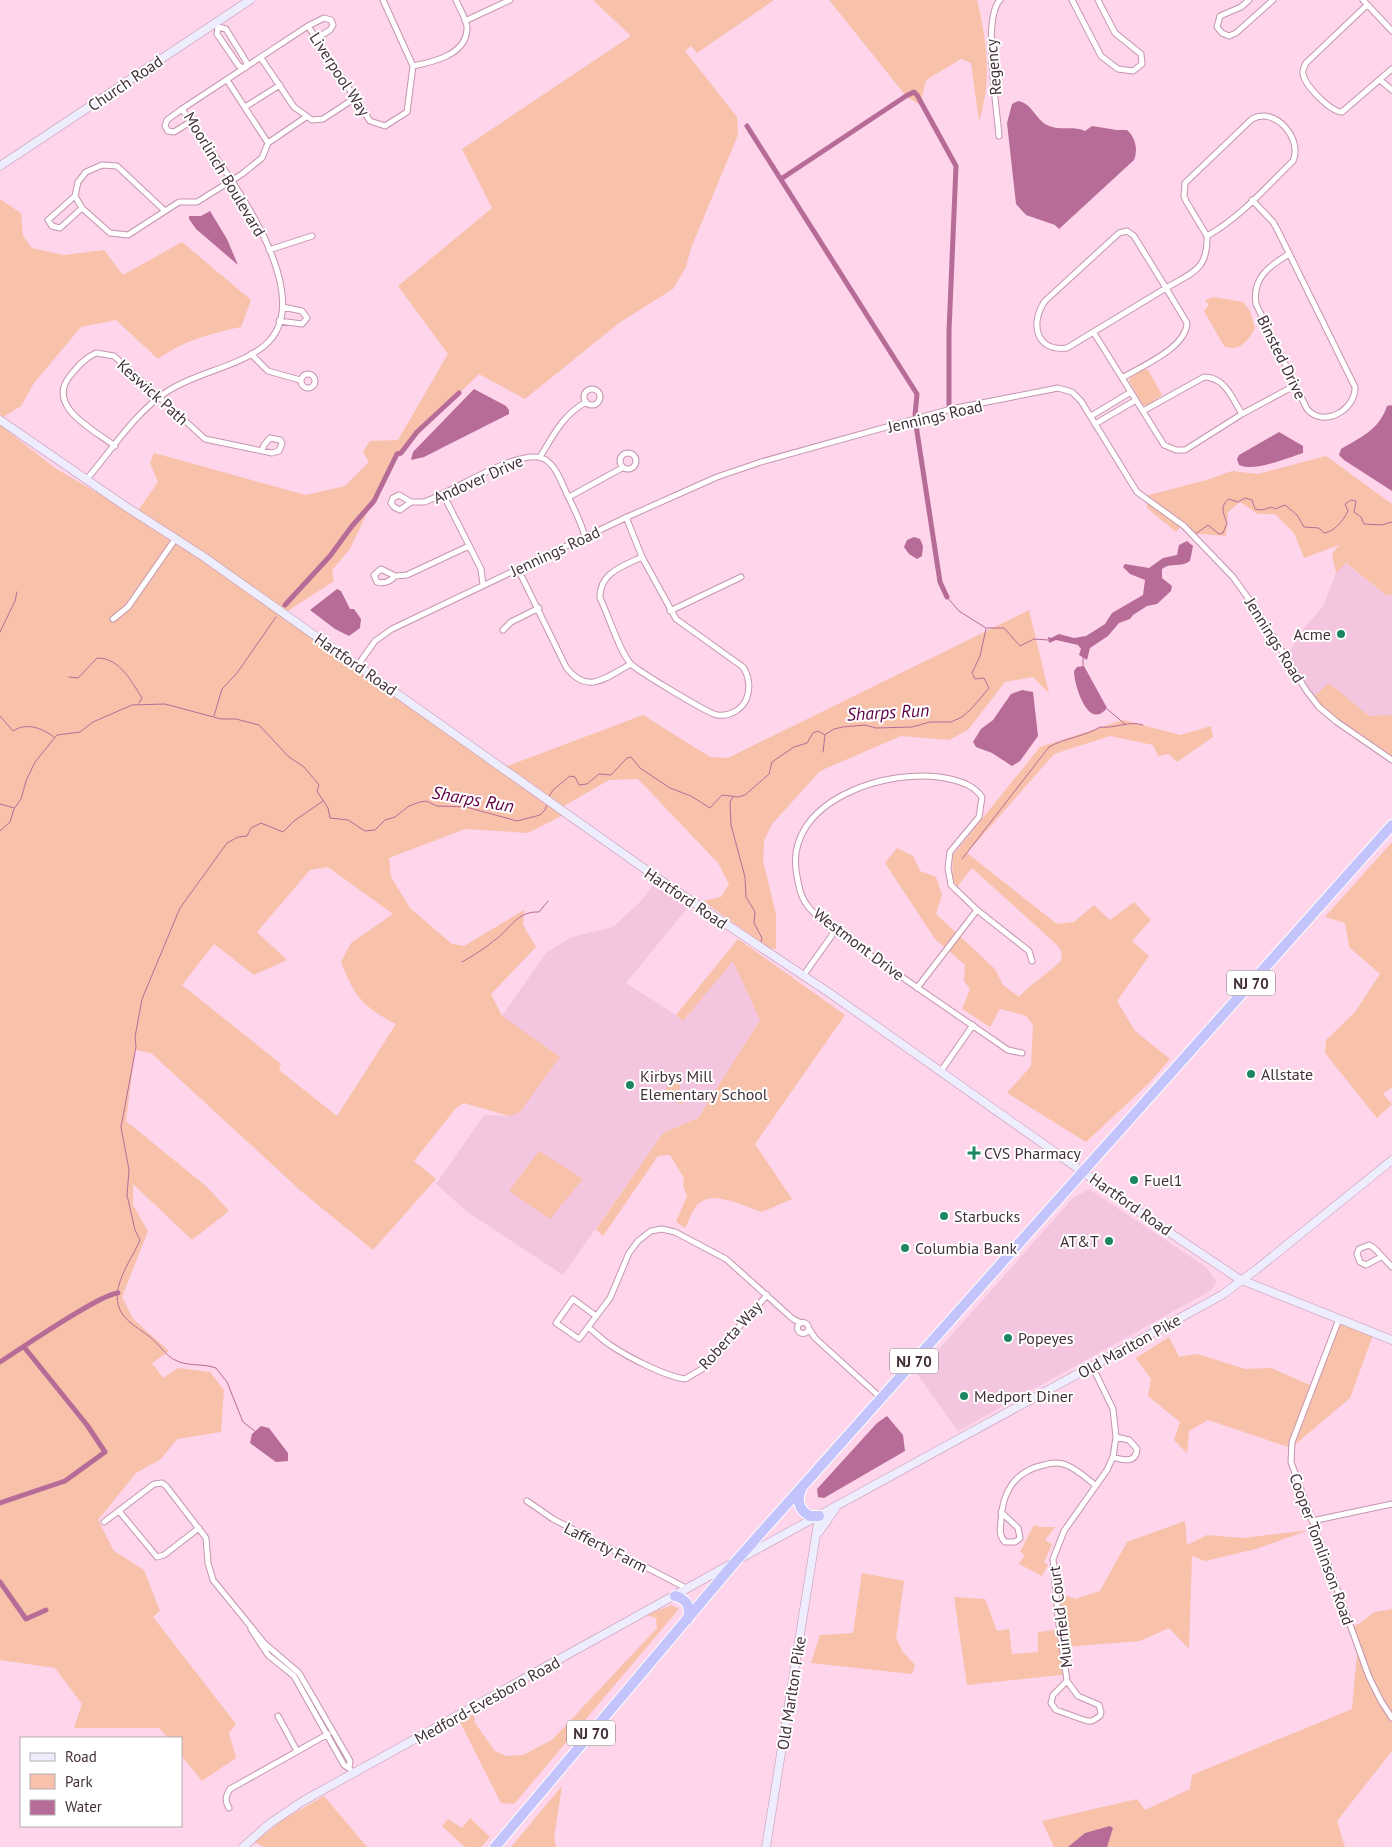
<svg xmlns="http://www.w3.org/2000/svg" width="1392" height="1847" font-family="'PT Sans',sans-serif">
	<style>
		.built { fill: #f3c5de }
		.green { fill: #f8c1aa; fill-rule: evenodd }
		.water { fill: #b76c98 }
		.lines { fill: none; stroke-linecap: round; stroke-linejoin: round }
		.stream { stroke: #b76c98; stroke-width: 1 }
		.canal { stroke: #b76c98; stroke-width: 5 }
		.street-casing { stroke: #c595af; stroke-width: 7 }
		.secondary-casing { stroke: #c595af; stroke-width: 9 }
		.highway-casing { stroke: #fff; stroke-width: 12 }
		.street { stroke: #fff; stroke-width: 5 }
		.secondary { stroke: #ededfe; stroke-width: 8 }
		.highway { stroke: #c4c4fd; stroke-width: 10 }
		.poi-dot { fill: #1c8662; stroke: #fff; stroke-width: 2 }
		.labels { text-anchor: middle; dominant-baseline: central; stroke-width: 4; stroke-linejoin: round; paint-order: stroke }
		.shield { fill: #fff; stroke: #7c6e76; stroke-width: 1 }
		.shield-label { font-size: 15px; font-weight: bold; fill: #44303b }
		.street-label { font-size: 16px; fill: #44303b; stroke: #fff }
		.poi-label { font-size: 16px; fill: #44303b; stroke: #fff; text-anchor: start }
		.water-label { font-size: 18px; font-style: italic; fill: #600045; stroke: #fff }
	</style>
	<rect width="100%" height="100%" fill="#fed5eb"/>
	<path class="built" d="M1345,563L1386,595H1392V760L1319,707L1286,657L1305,627L1323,606L1336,573Z
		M653,885L689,906L626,983L676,1015L683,1021L733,960L760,1020L698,1118L663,1133L563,1275L466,1211L436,1184L484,1115L509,1116L520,1112L559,1058L502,1016L546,953L572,937L613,927L640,902Z
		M1089,1189L1206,1267L1217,1282L1210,1291L958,1431L917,1374L1073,1198Z"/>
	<path class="green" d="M593,0H774L697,53L691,46L685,51L737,117L738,135L691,248L686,267L673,289L619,323L525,399L479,374L393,458L350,549L332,570L334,581L286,612L282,617L502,768L643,715L710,757L728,758L1029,610L1049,693L1033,677L1005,682L968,730L949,740L901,736L820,771L772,824L764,841L763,861L776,914V949L768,948L703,901L721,897L729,884L718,863L638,779L609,780L557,810L563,815L528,833L465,829L389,858L391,877L410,908L452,944L464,946L524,910L523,925L536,947L491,994L502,1016L560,1057L520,1112L509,1116L464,1103L456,1108L414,1161L436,1179L373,1250L301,1191L151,1053L135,1050L126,1121L207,1187L229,1211L192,1240L133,1184V1205L148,1231L122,1297L133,1319L169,1351L152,1363L163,1378L178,1368L210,1372L224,1390L221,1432L177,1439L161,1459L136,1473L98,1520L114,1551L144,1570L160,1611L153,1617L236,1724L229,1733L236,1758L202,1781L181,1755V1738H168L159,1728H74L82,1704L55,1668L0,1660V425L55,468L135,515L158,482L150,463L154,453L306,495L345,486L369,462L363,452L370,441L398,440L448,354L398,286L492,208L462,149L631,36ZM328,867L393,914L351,943L341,962C354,996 363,1007 396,1024L337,1116L279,1070L281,1064L182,985L214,944L254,975L287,960L257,932L310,870Z
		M829,0H977C987,41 992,81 979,121L971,63L961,59L926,80L920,105L906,96Z
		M0,199L21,213L23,236L32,248L64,255L104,250L123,275L182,242L251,300L241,327C212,333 182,341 158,359L116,320L81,327L34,383L21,406L3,417L0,415Z
		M1213,297L1243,302L1250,311L1255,328C1249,340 1239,353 1224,346L1204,311L1209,305L1205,300Z
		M1144,369L1148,370L1162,395L1147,406L1142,404L1129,381L1131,376Z
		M1326,456L1392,504V595H1386L1346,563L1336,573L1332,554L1339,545L1304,558L1294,533L1275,514H1258L1240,502L1228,512L1226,536L1189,533L1185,521L1176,532L1147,508V502L1141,497L1207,480L1232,471L1258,474Z
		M1329,683L1369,716L1392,715V760L1337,722L1312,698Z
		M1123,720L1180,735L1211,726L1213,737L1177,762L1169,754L1158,756L1153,745L1110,736L1054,754L967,853L1057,924L1074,922L1094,905L1110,920L1134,902L1151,920L1132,941L1149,956L1117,1001L1135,1031L1170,1059L1148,1084L1086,1142L1007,1093L1031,1066L1033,1025L1026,1016L1000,1009L990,1027L962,1009L970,989L964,981L965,965L935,939L885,863L897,848L913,856L920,871L936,877L942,895L936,914L995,969L1003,985L1019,997C1032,983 1047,974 1061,961L1062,952L1056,944L972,868L957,887L952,878L953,855L1040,747Z
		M1392,842V1087L1383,1094L1392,1104L1377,1118L1325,1053L1326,1040L1355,1012L1380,974L1349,947L1345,923L1325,917Z
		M738,939L845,1015L755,1144L792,1199L762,1212C746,1207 713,1189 698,1204C692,1210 689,1221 685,1228L676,1222L687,1196L683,1186L684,1178L670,1155L658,1156L603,1236L596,1229L663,1133L698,1118L760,1020L733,961L683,1021L676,1015Z
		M671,1081L680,1084L679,1097L683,1101L682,1105L668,1097L666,1088Z
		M539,1151L583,1179L550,1219L509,1191Z
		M1340,1322L1373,1335L1350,1398L1291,1448L1208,1420L1189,1431L1187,1453L1174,1440L1180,1422L1148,1396L1151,1379L1136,1358L1169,1337L1179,1357L1198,1354L1245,1369L1271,1368L1312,1386Z
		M1185,1521L1187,1545L1207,1535L1242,1538L1309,1530L1256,1549L1205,1561L1192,1556L1189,1649L1169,1628L1140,1641L1066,1647L1069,1674L967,1685L954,1597L985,1599L997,1631L1009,1629L1012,1654L1038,1652V1632L1063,1629L1059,1593L1075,1599L1100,1591L1127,1542Z
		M1034,1525L1039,1527H1055L1045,1540L1052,1544L1044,1562L1048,1565L1042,1576L1019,1564L1025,1555L1020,1552Z
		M862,1573L904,1581L896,1638L903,1652L915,1665L912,1674L811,1663L820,1635L853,1633Z
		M672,1605L679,1609L514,1804L501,1803L460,1722L474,1714L475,1723L495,1751L507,1756L523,1755L552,1740L657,1628L656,1618L646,1615Z
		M1392,1609V1751L1337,1821L1345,1847H1054L1042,1821L1137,1799L1145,1810L1190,1789L1192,1775L1352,1709L1358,1642L1352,1626L1359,1624L1374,1612Z
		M562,1786L554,1838L556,1847H511Z
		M324,1796L367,1847H264L254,1842L284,1819Z
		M470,1818L490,1837L481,1847H465L442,1826L448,1819L462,1828Z"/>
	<path class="water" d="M1018,101C1031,103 1035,117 1045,124C1058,132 1074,125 1085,131L1092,126L1117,130H1127C1136,138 1138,150 1134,160L1059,229L1055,225L1026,215L1016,204L1007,123L1012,104Z
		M210,211L227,239L238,265L196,229L189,219V216H201Z
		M474,389L506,406L509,410V414L424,457L411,460L413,452Z
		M1391,405L1392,406V491L1344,460L1339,455L1341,449C1361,437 1379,430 1387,406Z
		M1279,432L1303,446V453C1288,458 1254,472 1239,465L1237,459L1239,455Z
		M914,537L920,539L923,546L922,556L917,559L909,554L904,547L907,540Z
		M1187,541L1193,546L1190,561C1181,568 1170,562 1162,569V578L1172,586L1171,591L1157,604L1147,606L1133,615L1130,619L1119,623L1108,636L1090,648L1087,660L1079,655L1081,649L1078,645L1056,640L1049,643L1048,637L1051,638L1059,634L1074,638L1086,636L1105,624L1112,613L1143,595L1145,580L1130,574L1123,567L1125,564L1149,568L1163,558L1177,555L1179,545Z
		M337,589L341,591L350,609H354L361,619L360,628L349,636L335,629L310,610Z
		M1084,666L1107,708C1088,732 1074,684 1074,671L1077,667Z
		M1022,690L1033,692L1038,736L1020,761L1012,766L992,753L976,747L973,742L981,729L993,720L1011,694Z
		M887,1416L903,1435L905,1451L824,1498L818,1497L817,1489L877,1423Z
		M261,1426L269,1428L288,1453V1461L276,1462L250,1443L252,1434Z
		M1110,1826L1113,1828L1107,1847H1068L1085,1833Z"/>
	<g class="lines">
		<path class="stream" d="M1194,535L1208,525L1219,534L1223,533L1227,523C1224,515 1219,506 1229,499L1238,502L1245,498L1252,500L1255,509L1262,510L1272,507L1275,509L1285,505L1297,515L1304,527L1319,528L1324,533C1334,532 1344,520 1348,511L1345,504L1351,500L1356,501L1354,512L1361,517L1364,524L1381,525L1392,522
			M947,597L959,611L986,628
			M987,628H1004L1020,646L1034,639L1048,640
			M0,632L15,601L17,592
			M1083,667V656
			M69,677L78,678L97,658C120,658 131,681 142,698L139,703
			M1107,709L1125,724
			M0,716L13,731C26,722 42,728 54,737
			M214,716L222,689L237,673L276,617
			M826,734L834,729L843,727L865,725L876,728L912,727L930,722H951L962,717L972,708L989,688L984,678L975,679L972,673L980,656L986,629
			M823,752L825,735
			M733,797L730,802L731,825L745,877L746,897L755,912L754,923L762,938L761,942
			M548,798L553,790L570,776L575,777L579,785L587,784L599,774L611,775L627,758L631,757L640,768L670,788L691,796L710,808L722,795L738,797L745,795L769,774L772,762L794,747L807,743L813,733L818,731L825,735
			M0,804L14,808
			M0,831L10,822L14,809L21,799L26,781L35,762L57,735L80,732L93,722L132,705L165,704L221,719H236L259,725L289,757L304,767L319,785L317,791L328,808L330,818L348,820L365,831L375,830L385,820L395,817L409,806L420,802L426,801L437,806L466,807L517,821L540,815L545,810L547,804
			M962,859L1049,747C1064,738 1087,736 1100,727C1114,729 1130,720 1143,725
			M462,962C473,956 485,948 495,940C511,928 517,911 539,912L548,901
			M256,1432L243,1422L227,1382L216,1368C203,1363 188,1367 175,1360C166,1356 158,1343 150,1337C141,1330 130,1324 123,1315C106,1291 131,1262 140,1240L135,1230L127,1195L129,1170L121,1127L136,1047L135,1037L142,999L180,908L227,843L238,837L247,836L251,828L261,823L283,832L294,821L323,801"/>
		<path class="canal" d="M747,126L917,394L915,415
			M781,179L906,96L914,92L917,95L956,166L949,331V408
			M916,425L940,582L947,597
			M285,605L330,556L352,526L374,501L397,454L401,453L417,432L459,393
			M0,1362C20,1349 100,1294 118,1293
			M0,1503L65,1481L105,1452L87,1425L24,1347
			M0,1582L26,1619L46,1610"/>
		<g class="street-casing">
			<path id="street" d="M1072,0L1101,56L1118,69L1133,71L1142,64L1141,54L1115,33L1098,0
				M1249,0L1241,7L1220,16L1217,27L1222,33L1229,36L1236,33L1273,0
				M1363,0L1392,31
				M1367,5L1306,63C1304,67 1302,70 1303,74C1305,86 1331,112 1342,112L1392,69
				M465,21L510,0
				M215,23L218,27L226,29L247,63L245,68L239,66L217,34L218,27
				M308,26L324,18L331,20L333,25L330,30L317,38
				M261,58L294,107L312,120L323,119L355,98
				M413,66C433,62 466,55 467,29C468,21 459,8 456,0
				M1380,80L1392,90
				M245,107L280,85
				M182,109L167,120L165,126L168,131L174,132L190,122
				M999,136C997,108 982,18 1000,0
				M268,143L306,117
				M75,196L48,220L52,226L60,228L82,208
				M1252,200L1273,222L1278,231L1355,387C1356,409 1324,429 1307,409L1256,304C1252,278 1269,266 1289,254
				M165,211L117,166L102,165L86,172L78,182L75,196L82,208L110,233L128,235L179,202H197L242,174L262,158L268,143L227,80
				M1127,231L1134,236L1166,288L1067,348C1035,352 1030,322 1045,301L1119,233Z
				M269,250L312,236
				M279,321L302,324L307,318L302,311L283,307
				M1094,333L1164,445L1176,450H1185L1242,414L1294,386
				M251,354L268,371L300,380
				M301 381a7 7 0 1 1 14 0a7 7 0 1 1-14 0Z
				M1122,378C1142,366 1186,348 1187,323L1166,288C1193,272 1208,270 1207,236C1240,218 1266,187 1293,161C1303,139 1275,106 1252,119L1185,183L1184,196L1186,201L1207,236
				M584 397a8 8 0 1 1 16 0a8 8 0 1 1-16 0Z
				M1143,411L1204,377C1225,377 1232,398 1242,414
				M1091,416L1131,392
				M1095,424L1136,400
				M115,446C94,430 45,406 70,376C78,366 85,358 96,353L114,356L205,439L272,453L279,451L282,443L280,440L270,438L264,445L262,451
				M620 461a8 8 0 1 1 16 0a8 8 0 1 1-16 0Z
				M540,457C554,434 563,415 586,402
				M86,480C112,450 134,413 168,391C197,372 236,368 264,346C327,294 213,156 182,109L308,26L370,121L385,126L407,112L413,66L383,0
				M443,494L481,569L483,585
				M569,497L622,468
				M411,502L400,510L394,507L391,503L393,498L399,495L411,502H424C450,494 523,444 546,460C556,467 561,481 566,492C573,507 581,521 585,537
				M626,517L642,557
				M642,557L676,619L743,667C749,676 751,689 746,700C741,710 729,717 717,715C709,714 638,671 631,664C620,653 608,614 600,598C599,573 623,566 642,557Z
				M518,569L566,667C588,696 606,677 631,664
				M395,576C390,582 384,584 377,582L374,575L381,569L395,576L407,575L469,546
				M670,611L741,577
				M113,619L128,607L176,538
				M503,630L511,622L539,608
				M358,665L375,641L392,629L625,518L717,477L761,462L951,409L1058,388L1072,392L1081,401L1137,492L1184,526L1233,577L1256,609L1306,690L1319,707L1337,722L1392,760
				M803,976L835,931
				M917,988L977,910
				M1022,1053L1008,1050L835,931C825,923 814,915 807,905C800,896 799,886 797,876C781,800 892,765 950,779C963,782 974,786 982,797L979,817L950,852L948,868L951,885L977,910L1029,951L1032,961
				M941,1071L973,1025
				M1381,1257L1366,1265L1360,1262L1357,1254L1359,1249L1369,1245L1374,1248L1392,1267
				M596,1316L573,1299L556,1323L579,1339L610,1298L629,1253L638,1241L651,1231L662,1229L675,1232L726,1259L793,1319L801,1323
				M1339,1319L1292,1442L1291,1462L1369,1677L1381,1701L1392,1718
				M797.5 1328a5.5 5.5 0 1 1 11 0a5.5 5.5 0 1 1-11 0Z
				M588,1327C596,1333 602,1340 610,1345C628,1357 664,1376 685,1379L702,1369L767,1295
				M809,1329L815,1338L881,1398
				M1113,1457C1123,1460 1136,1464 1137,1449L1129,1440L1116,1437
				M527,1501L553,1519L688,1589
				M119,1511L157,1557L164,1555L199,1528
				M1001,1512L1018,1528L1020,1538L1015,1542H1005C999,1536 1000,1529 1001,1521C1002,1492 1015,1471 1044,1465C1051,1463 1059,1462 1066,1465C1077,1469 1086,1478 1095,1485
				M1312,1521L1392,1504
				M104,1522L154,1484L162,1483L166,1486L206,1538L208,1563L213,1580L265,1644L299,1673L350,1761L349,1767
				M251,1629L268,1655L294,1676L344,1765L350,1769
				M1067,1681L1078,1696L1099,1705L1101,1712L1100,1716L1092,1721H1087L1056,1710L1051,1703L1053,1695L1067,1681L1058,1617L1053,1559L1064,1531L1107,1470L1113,1457L1116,1437L1113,1409L1092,1366
				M278,1716L297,1751
				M229,1808C225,1801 225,1797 230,1789L328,1734"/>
		</g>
		<g class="secondary-casing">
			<path id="secondary" d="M0,166L250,0
				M0,420L125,506L204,557L666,884L831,994L1148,1218L1239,1279L1392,1340
				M819,1532L835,1509
				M741,1558L1222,1295L1257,1269L1392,1160
				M243,1847L269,1824L303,1801L731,1564
				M766,1847L819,1516"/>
		</g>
		<g class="highway-casing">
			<path id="highway" d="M801,1490C796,1501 800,1511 810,1516H819
				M675,1596C687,1599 692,1608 687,1620
				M495,1847L736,1561L1392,825"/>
		</g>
		<use href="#street" class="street"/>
		<use href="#secondary" class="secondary"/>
		<use href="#highway" class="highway"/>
	</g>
	<g class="poi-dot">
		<circle cx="1341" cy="634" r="5"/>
		<circle cx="1251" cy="1074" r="5"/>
		<circle cx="630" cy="1085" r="5"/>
		<path d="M971.5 1145.5h5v5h5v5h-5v5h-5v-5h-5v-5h5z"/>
		<circle cx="1134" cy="1180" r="5"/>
		<circle cx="944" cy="1216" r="5"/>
		<circle cx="1109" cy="1241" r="5"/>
		<circle cx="905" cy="1248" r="5"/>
		<circle cx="1008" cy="1338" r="5"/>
		<circle cx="964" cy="1396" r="5"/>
	</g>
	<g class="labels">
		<g class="shield">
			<rect x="1227" y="970.5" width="48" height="25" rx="4"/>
			<rect x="890" y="1348.5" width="48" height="25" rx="4"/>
			<rect x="567" y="1720.5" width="48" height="25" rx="4"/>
		</g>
		<g class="shield-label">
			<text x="1251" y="983">NJ 70</text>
			<text x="914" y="1361">NJ 70</text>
			<text x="591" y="1733">NJ 70</text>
		</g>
		<g class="street-label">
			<text transform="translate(993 67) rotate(-95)">Regency</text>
			<text transform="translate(340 74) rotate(57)">Liverpool Way</text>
			<text transform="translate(125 83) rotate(-34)">Church Road</text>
			<text transform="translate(225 174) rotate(59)">Moorlinch Boulevard</text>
			<text transform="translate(1282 357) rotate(64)">Binsted Drive</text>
			<text transform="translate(153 392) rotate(42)">Keswick Path</text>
			<text transform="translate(935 416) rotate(-13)">Jennings Road</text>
			<text transform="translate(478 479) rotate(-24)">Andover Drive</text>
			<text transform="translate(555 551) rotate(-25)">Jennings Road</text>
			<text transform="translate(1275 640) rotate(58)">Jennings Road</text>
			<text transform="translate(356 664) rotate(35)">Hartford Road</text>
			<text transform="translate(686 898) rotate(34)">Hartford Road</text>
			<text transform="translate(859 944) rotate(37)">Westmont Drive</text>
			<text transform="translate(1131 1204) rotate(35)">Hartford Road</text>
			<text transform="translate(730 1335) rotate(-48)">Roberta Way</text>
			<text transform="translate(1129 1346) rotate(-29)">Old Marlton Pike</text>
			<text transform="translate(606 1547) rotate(27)">Lafferty Farm</text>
			<text transform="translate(1322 1549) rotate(70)">Cooper Tomlinson Road</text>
			<text transform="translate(1060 1617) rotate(-97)">Muirfield Court</text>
			<text transform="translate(791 1693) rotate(-81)">Old Marlton Pike</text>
			<text transform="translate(487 1700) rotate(-29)">Medford-Evesboro Road</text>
		</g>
		<g class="poi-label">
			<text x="1331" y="634" text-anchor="end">Acme</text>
			<text x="1261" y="1074">Allstate</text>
			<text x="640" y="1076">Kirbys Mill<tspan x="640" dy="18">Elementary School</tspan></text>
			<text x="984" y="1153">CVS Pharmacy</text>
			<text x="1144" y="1180">Fuel1</text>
			<text x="954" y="1216">Starbucks</text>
			<text x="1099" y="1241" text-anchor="end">AT&amp;T</text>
			<text x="915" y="1248">Columbia Bank</text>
			<text x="1018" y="1338">Popeyes</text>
			<text x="974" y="1396">Medport Diner</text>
		</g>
		<g class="water-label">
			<text transform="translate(888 712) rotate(-3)">Sharps Run</text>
			<text transform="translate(473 799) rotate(10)">Sharps Run</text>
		</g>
	</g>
	<rect x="20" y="1737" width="162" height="90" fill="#ffffff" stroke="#b4acb1"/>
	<rect x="30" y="1753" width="25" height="8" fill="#ededfe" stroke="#b4acb1"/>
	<text x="65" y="1762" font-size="15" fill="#44303b">Road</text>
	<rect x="30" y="1774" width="25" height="15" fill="#f8c1aa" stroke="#b4acb1"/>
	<text x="65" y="1787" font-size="15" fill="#44303b">Park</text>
	<rect x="30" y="1800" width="25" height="15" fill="#b76c98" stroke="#b4acb1"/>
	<text x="65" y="1812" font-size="15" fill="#44303b">Water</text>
</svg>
